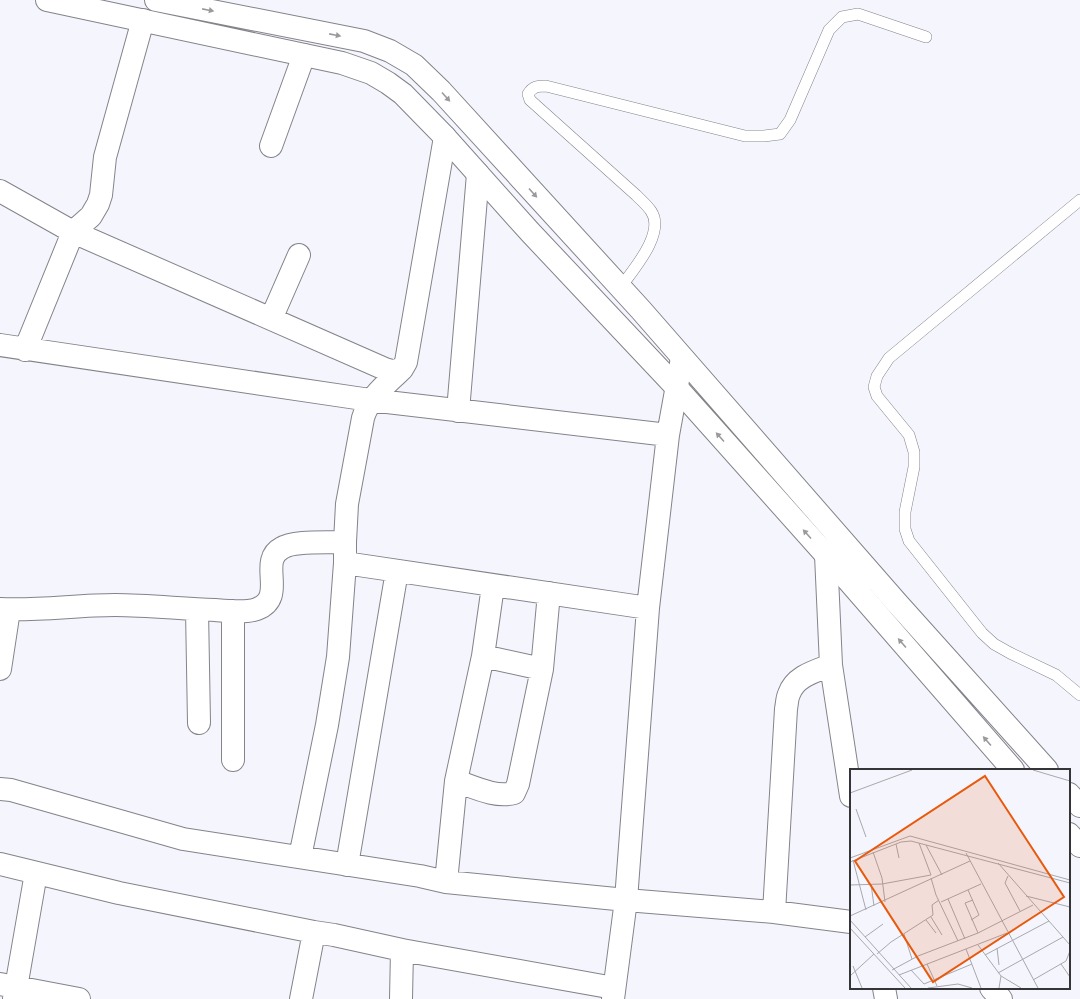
<svg xmlns="http://www.w3.org/2000/svg" width="1080" height="999" font-family="'Noto Sans',sans-serif">
	<style>
		.lines { fill: none; stroke-linecap: round; stroke-linejoin: round }
		.service-casing { stroke: #83838a; stroke-width: 12 }
		.minor-casing { stroke: #83838a; stroke-width: 24 }
		.tertiary-casing { stroke: #83838a; stroke-width: 24 }
		.service { stroke: #fff; stroke-width: 11 }
		.minor { stroke: #fff; stroke-width: 22 }
		.tertiary { stroke: #fff; stroke-width: 22 }
		.oneway { fill: #9a9a9c }
		.inset-road { fill: none; stroke: #a8a8ae; stroke-width: 1 }
		.view { fill: #e8590c; fill-opacity: 0.15; stroke: #e8590c; stroke-width: 2 }
		.inset-edge { fill: none; stroke: #353538; stroke-width: 2 }
	</style>
	<rect width="100%" height="100%" fill="#f5f5fd"/>
	<g class="lines">
		<g class="service-casing">
			<path id="service" d="M1080,200L889,358L877,376L874,387L877,396L909,435L914,452V467L905,512V529L909,541L982,633L994,644L1010,653L1056,675L1080,695
				M620,288C633,270 666,233 651,211C647,205 641,200 636,195L530,100L528,94C533,86 538,86 546,86L745,136H764L780,134L790,120L829,30L842,17L858,14L926,37"/>
		</g>
		<g class="minor-casing">
			<path id="minor" d="M271,146L304,55
				M0,191L73,232L385,369L392,371L402,369L406,362L445,137
				M271,319L299,255
				M0,345L370,400L668,435
				M25,350L73,232L91,216L98,204L101,195L105,157L143,20
				M458,411L478,174
				M826,555L831,665L851,796
				M345,563L648,608
				M0,609C38,611 77,605 115,605C148,605 182,609 215,610C227,611 246,613 257,609C288,597 257,561 282,548C294,540 329,543 345,542
				M197,610L199,723
				M483,656L493,586
				M0,669L9,610
				M233,760V611
				M456,781C474,787 495,798 514,793L518,784L542,669L549,593
				M0,789L11,790L183,839L420,876L446,882L626,900L774,912L851,922
				M300,857L327,725L338,657L345,563V542L347,504L363,418C369,397 387,384 402,369
				M0,864L119,893L314,932L334,935L402,950L614,988
				M347,865L397,571
				M446,882L456,781L483,656L542,669
				M774,912L786,709C787,704 787,698 789,694C795,676 816,671 831,665
				M0,984L79,999
				M884,988L886,999
				M991,988L1001,999
				M14,999L36,873
				M301,999L314,932
				M401,999L402,950
				M613,999L626,900L648,608L668,435L682,358"/>
		</g>
		<g class="tertiary-casing">
			<path id="tertiary" d="M47,0L342,63L371,73L388,83L403,94L445,137L530,232L677,388L826,555L1013,770
				M156,0L364,41L390,51L414,65L441,91L641,310L897,603L1047,770
				M1069,794L1080,806
				M1069,834L1080,846"/>
		</g>
		<use href="#service" class="service"/>
		<use href="#minor" class="minor"/>
		<use href="#tertiary" class="tertiary"/>
	</g>
	<defs><path id="oneway-solid" d="M-6-.8H1V-3.2L6.5 0L1 3.2V.8H-6Z"/></defs>
	<g class="oneway">
		<use href="#oneway-solid" transform="translate(208 10) rotate(11)"/>
		<use href="#oneway-solid" transform="translate(335 35) rotate(11)"/>
		<use href="#oneway-solid" transform="translate(446 97) rotate(48)"/>
		<use href="#oneway-solid" transform="translate(533 193) rotate(48)"/>
		<use href="#oneway-solid" transform="translate(720 437) rotate(-132)"/>
		<use href="#oneway-solid" transform="translate(807 534) rotate(-132)"/>
		<use href="#oneway-solid" transform="translate(902 643) rotate(-131)"/>
		<use href="#oneway-solid" transform="translate(987 741) rotate(-131)"/>
	</g>
	<g transform="translate(850 769)">
		<rect width="220" height="220" fill="#f5f5fd"/>
		<path class="inset-road" d="M183,1L220,12M0,24L62,1M6,40L16,68M46,75L49,89M76,76L92,106M23,83L32,109L35,133M116,84L188,219M0,89L60,67L220,111M3,91L16,141M0,93L51,73L61,72L220,114M148,94L220,176M158,107L155,114L170,142M81,109L86,126L108,172M21,115L24,137M0,116L32,115L81,106L69,74M118,121L129,146L121,151M176,127L220,138M98,130L115,170M123,131L115,134L128,164M91,133L131,115M0,147L120,92M81,148L92,166M0,151L61,219M76,151L86,164M0,159L55,219M54,165L62,190M15,168L33,155M128,176L151,207L171,219M147,179L149,196M116,180L131,219M27,185L41,173L83,146L82,136L89,131M135,186L199,152M77,195L87,217M211,195L220,208M3,197L12,219M42,201L68,187L128,164L183,136M61,201L74,215L122,195M148,204L213,168M49,206L157,164M0,207L24,185M183,211L216,192L220,182M78,219L108,215L122,219M149,219L151,207"/>
		<path class="view" d="M135,7L214,128L83,213L5,92Z"/>
		<rect width="220" height="220" class="inset-edge"/>
	</g>
</svg>
